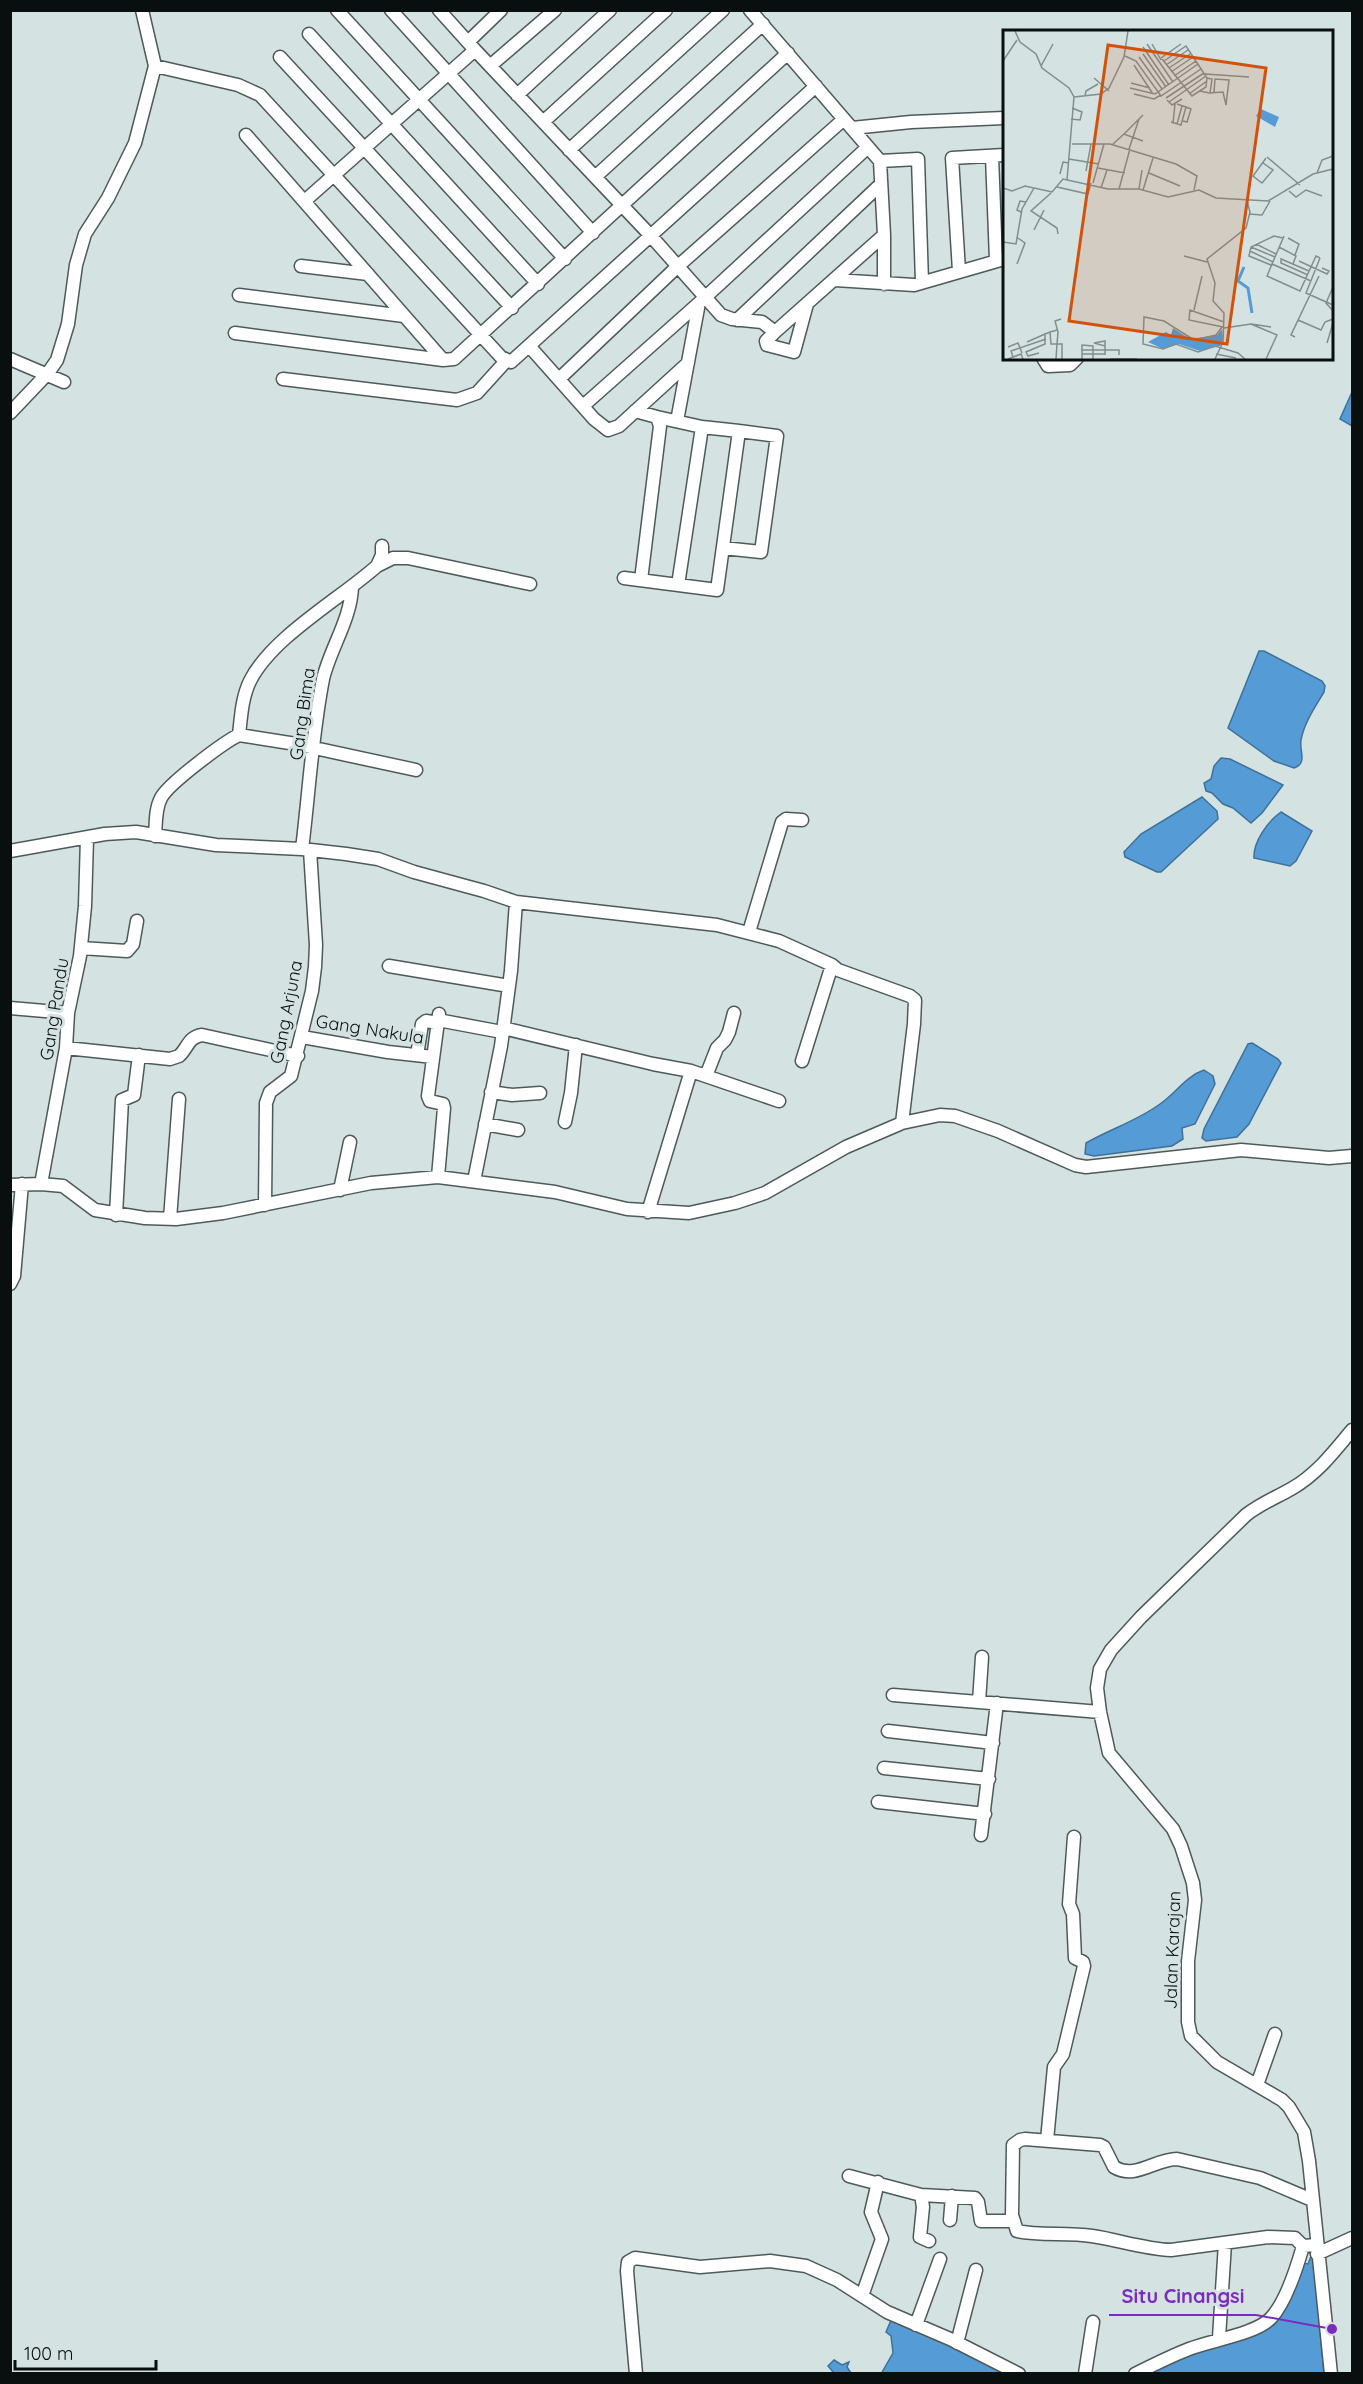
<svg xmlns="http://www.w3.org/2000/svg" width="1363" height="2384" font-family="Quicksand,sans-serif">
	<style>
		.water { fill: #559cd6; stroke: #3e719a; stroke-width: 1.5 }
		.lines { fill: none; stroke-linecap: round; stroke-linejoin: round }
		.minor-casing { stroke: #4e5a5a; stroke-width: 15 }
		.minor { stroke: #fff; stroke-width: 12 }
		.labels { text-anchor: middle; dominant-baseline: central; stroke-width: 6; stroke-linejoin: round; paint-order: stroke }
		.street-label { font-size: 18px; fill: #090e0e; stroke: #d4e2e2 }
		.inset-river { fill: none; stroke: #559cd6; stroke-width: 3 }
		.inset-road { fill: none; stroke: #838d8d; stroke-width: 1.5 }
		.view { fill: #d2520c; fill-opacity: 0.15; stroke: #d2520c; stroke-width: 3 }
		.inset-edge { fill: none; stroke: #090e0e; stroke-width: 3 }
		.leader { fill: none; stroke: #7b2cbf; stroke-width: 2 }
		.callout-dot { fill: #7b2cbf; stroke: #d4e2e2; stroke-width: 2 }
		.callout-label { font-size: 20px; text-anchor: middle; font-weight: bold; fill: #7b2cbf; stroke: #d4e2e2; stroke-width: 6; stroke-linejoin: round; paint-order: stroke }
	</style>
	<rect width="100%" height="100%" fill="#d4e2e2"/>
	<path class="water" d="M1352,392V426L1340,419Z
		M1259,651H1264L1322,681L1325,686L1324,692C1315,707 1304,723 1301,740C1299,751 1308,763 1294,768L1274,761L1228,728Z
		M1221,758L1230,759L1283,785L1262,813L1251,823L1233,808L1223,804L1212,793L1206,791L1204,783L1211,779L1214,766Z
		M1202,797L1217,811L1218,819L1161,872H1157L1125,857L1124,852L1141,834Z
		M1281,812L1312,831L1296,861L1290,866L1254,858C1253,842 1268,821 1281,812Z
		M1252,1043L1278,1059L1281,1063L1249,1124L1237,1137L1206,1141L1202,1138L1204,1129L1248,1044Z
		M1204,1070L1213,1076L1215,1084L1195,1124L1182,1128L1183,1139L1172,1146L1094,1156L1085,1154L1086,1143C1110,1129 1137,1121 1160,1104C1175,1094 1186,1076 1204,1070Z
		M1313,2251L1324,2373L1141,2374L1265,2325L1303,2263L1308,2264Z
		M892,2318L1009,2374H881L893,2353L891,2336L886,2332Z
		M834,2360L842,2365L849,2362L847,2367L851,2373H834L828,2366Z"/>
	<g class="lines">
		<g class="minor-casing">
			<path id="minor" d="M337,10L565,259
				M391,10L593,233
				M309,34L538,284
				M468,42L501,10
				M475,50L651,236L721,315L732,319L762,322L775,332L884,235L880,161L750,10
				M280,57L512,308
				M155,66L238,85L260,95L501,357L511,362L816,86
				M490,66L555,10
				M517,95L610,10
				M543,122L666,10
				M852,128L911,122L1004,118
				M246,135L443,360
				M569,150L723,10
				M992,156L996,260
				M880,161L918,159L922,282
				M595,177L763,24
				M308,198L475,50L439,10
				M301,266L368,274
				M959,271L952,158L1004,155
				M835,280L914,285L1004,259
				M884,284V235
				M239,295L404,316
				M737,320L881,184
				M775,332L766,341L767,345L794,352L807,304
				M235,333L443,360L454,359L788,53
				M530,347L594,419L608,430L619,426L688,363
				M1043,358L1048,366L1070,365L1077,358
				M10,359L64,382
				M283,379L457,400L477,393L506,361
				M559,379L677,267L844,119
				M583,406L699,303L868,147
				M635,411L657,417L660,426L641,580
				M10,413L48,373L57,360L68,324L76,265L85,234L108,198L135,143L155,66L142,10
				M677,421L699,303
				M723,548L761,552L777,436L739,431
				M377,566L393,558H408L530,584
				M624,578L717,590L739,431L702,427L657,417
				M678,585L702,427
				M239,735C241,717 242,697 250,681C272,637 340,599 377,566L382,555V546
				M155,836C156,824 155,809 161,798C168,784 224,742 239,735L296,744L416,770
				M302,849C309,793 312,735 323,679C330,649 351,619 352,587
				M10,851L105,834L136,832L216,845L302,849L346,854L378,859L414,872L484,891L516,902L717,925L779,941L832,965L838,970L910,996L915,1000L914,1024L902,1123
				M749,932L782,822L786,819L802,820
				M81,948L127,951L133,944L137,921
				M389,966L509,986
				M10,1008L68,1013
				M438,1020L502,1032
				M503,1028L653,1064L691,1071L779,1101
				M302,1037L388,1052L433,1057
				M66,1048L170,1059L179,1056C188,1048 188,1037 202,1035L298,1056
				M417,1055L422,1024L426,1021L438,1023
				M802,1061L832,965
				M706,1076L717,1048L725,1040L729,1032L734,1013
				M491,1092L512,1095L540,1093
				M565,1122L571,1093L576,1045
				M485,1124L518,1130
				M438,1177L444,1108L443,1104L430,1101L428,1096L439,1014
				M474,1181L501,1046L511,971L516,902
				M41,1184L66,1048L68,1013L80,956L85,906L87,838
				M10,1185L41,1184L63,1186L95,1210L145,1218L176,1219L223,1213L371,1183L438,1177L555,1192L627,1209L689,1213L735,1203L765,1193L846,1147L902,1123L940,1115L955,1116L998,1131L1075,1165L1086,1167L1241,1150L1329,1158L1352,1156
				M340,1190L350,1142
				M265,1205L266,1103L270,1092L291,1076L312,991L315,967L316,945L310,850
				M648,1212L691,1071
				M116,1215L122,1100L134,1095L139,1055
				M170,1219L179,1099
				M10,1284L14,1276L22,1184
				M893,1695L1100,1712
				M979,1702L982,1657
				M888,1731L993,1743
				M884,1768L989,1779
				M878,1802L985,1814
				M981,1835L997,1703
				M1257,2085L1275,2034
				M1047,2140L1054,2067L1063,2054L1084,1966L1083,1962L1075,1958L1073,1914L1069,1904L1074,1837
				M849,2176L921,2195L923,2207L920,2237L929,2241
				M921,2195L975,2198L978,2202L981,2221H1013
				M1312,2200L1260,2178L1177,2159C1155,2159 1135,2180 1114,2167L1104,2147L1100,2145L1025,2139L1020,2140L1013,2145L1012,2215L1017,2231C1041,2236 1067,2232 1092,2236C1119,2240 1144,2249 1171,2250L1268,2237L1295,2238L1303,2246L1316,2245
				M950,2220L952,2196
				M1317,2254L1352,2238
				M862,2296L882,2239L871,2212L878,2182
				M916,2325L940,2259
				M1219,2338L1225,2243
				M957,2343L976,2270
				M636,2374L627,2271L628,2262L635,2258L700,2267L770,2261L806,2266L837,2280L887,2312L950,2339L1019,2374
				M1085,2374L1093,2322
				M1135,2374C1153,2365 1171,2356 1189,2349C1212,2340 1256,2334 1271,2318C1286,2302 1297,2267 1303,2246
				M1331,2374L1309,2161L1304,2132L1289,2107L1282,2100L1217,2062L1191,2036L1188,2022V1961L1195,1900L1193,1883L1181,1846L1173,1829L1109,1753L1100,1712L1097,1688L1100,1669L1111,1650L1141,1617L1246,1515C1260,1504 1275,1498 1291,1489C1316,1475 1334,1452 1352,1430"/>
		</g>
		<use href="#minor" class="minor"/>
	</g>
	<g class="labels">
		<g class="street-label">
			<text transform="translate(302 714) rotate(-82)">Gang Bima</text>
			<text transform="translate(54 1009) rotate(-81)">Gang Pandu</text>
			<text transform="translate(286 1012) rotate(-79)">Gang Arjuna</text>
			<text transform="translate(370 1029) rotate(9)">Gang Nakula</text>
			<text transform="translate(1172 1950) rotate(-88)">Jalan Karajan</text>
		</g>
	</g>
	<g transform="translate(1003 30)">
		<rect width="330" height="330" fill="#d4e2e2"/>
		<path d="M258,79L276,87L272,97L253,86ZM170,298L187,309L214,305L219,299L220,310L217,316L197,321L176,314L160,319L145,312L163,302L168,305Z" fill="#559cd6"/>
		<path class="inset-river" d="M241,237L235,251L245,258L249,283"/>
		<path class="inset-road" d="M12,1L17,12L33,24L39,38L66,58L71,67L64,150M144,14L170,52M149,14L158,30M140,17L166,55M140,24L163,57M122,26L133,31L158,66L198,39M136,27L159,59M158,28L178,14M159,29L189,66L203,57L204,48M0,31L14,10M161,31L183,16L204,48L209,49L207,63M131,35L150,64M163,35L185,20M38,36L50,14M166,38L187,24M168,42L190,27M202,44L246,47M171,46L193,31M91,48L106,61M128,53L147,58M127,58L152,64L195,34M197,61L206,63L220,62L223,75L226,50L212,49L211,62M131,64L151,69L158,65M186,64L204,51M82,66L83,61L95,54M71,67L98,64L106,58L121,27L125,1M163,68L201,43M164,70L169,75L179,69M166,72L203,46M68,89L77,90L79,82L69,78M180,91L184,92L188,79L183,77M168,92L178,95L183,77L174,74M170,93L172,74M174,94L179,76M121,104L140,85M69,114H107L173,134L194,146L191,160M109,115L121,104L140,111M126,119L136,89M264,127L297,155M66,129L96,134M260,133L270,140L259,153L250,146L263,128M95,138L122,143M83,141L88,114M146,143L177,156M314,143L319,130L330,126M57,144L60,132L66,133M90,153L101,114M54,157L85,164L88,153M0,158L9,161L22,156L49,162L60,149L105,159H136L165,167L196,160L213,168L265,171L310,144L330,139M98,158L104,140M116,159L127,119M136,159L139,140M140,160L150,128M286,161L293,167L303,160L319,166M48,163L28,181L54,198L55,204M18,182L14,180L17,171L23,172M246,184L259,185L267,171M31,200L41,180M281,206L269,234L308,251M285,208L296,214L292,225M0,212L13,214L19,179L31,158M253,214L273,224M248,217L272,227M276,217L293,226L290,234M247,221L270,232M181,226L204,232M317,228L303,263L330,275M296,231L324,244L326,241L319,238M14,234L22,213L15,208M269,234L264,246L297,261L313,226L317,228M268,235L246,226L248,217L271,206L280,208M305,245L278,233V229L306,241M330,257L323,273L330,281M191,280L199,246M295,290L318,300L322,292L330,289M248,294L268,297M219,297L213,305L191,310L161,291L141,287L140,314L160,319L173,314L195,322L212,316L235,323L242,329M220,297L186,290L187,280L221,292M221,298L248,294L274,305L263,329M54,300L47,302L48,314H54L55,302L52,291L58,289M292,307L288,305L316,246M24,312L42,304M324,313L330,293M5,317L15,313L19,323M78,320H116V325M36,323L25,326L23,322L42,314V304L47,302M79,324H102M213,324L233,328M102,325V316L91,313L102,311V316M10,327L8,321L43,309M5,329L18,324L20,329M53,329L54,314H59V329M79,329V315L90,316V329M107,329H134M212,329L220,312L221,283L210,271L212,253L204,229L243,198L247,182L244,171"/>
		<path class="view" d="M105,15L263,38L224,314L66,291Z"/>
		<rect width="330" height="330" class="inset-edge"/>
	</g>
	<path class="leader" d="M1332 2329L1256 2315H1109"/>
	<circle class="callout-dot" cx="1332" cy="2329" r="6"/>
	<g class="callout-label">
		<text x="1183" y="2303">Situ Cinangsi</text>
	</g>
	<rect width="1363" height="2384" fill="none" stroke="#090e0e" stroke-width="24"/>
	<path d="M15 2360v9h141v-9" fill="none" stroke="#090e0e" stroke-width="3"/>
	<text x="24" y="2360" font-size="18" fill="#090e0e" stroke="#d4e2e2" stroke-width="4.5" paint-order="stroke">100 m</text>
</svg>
